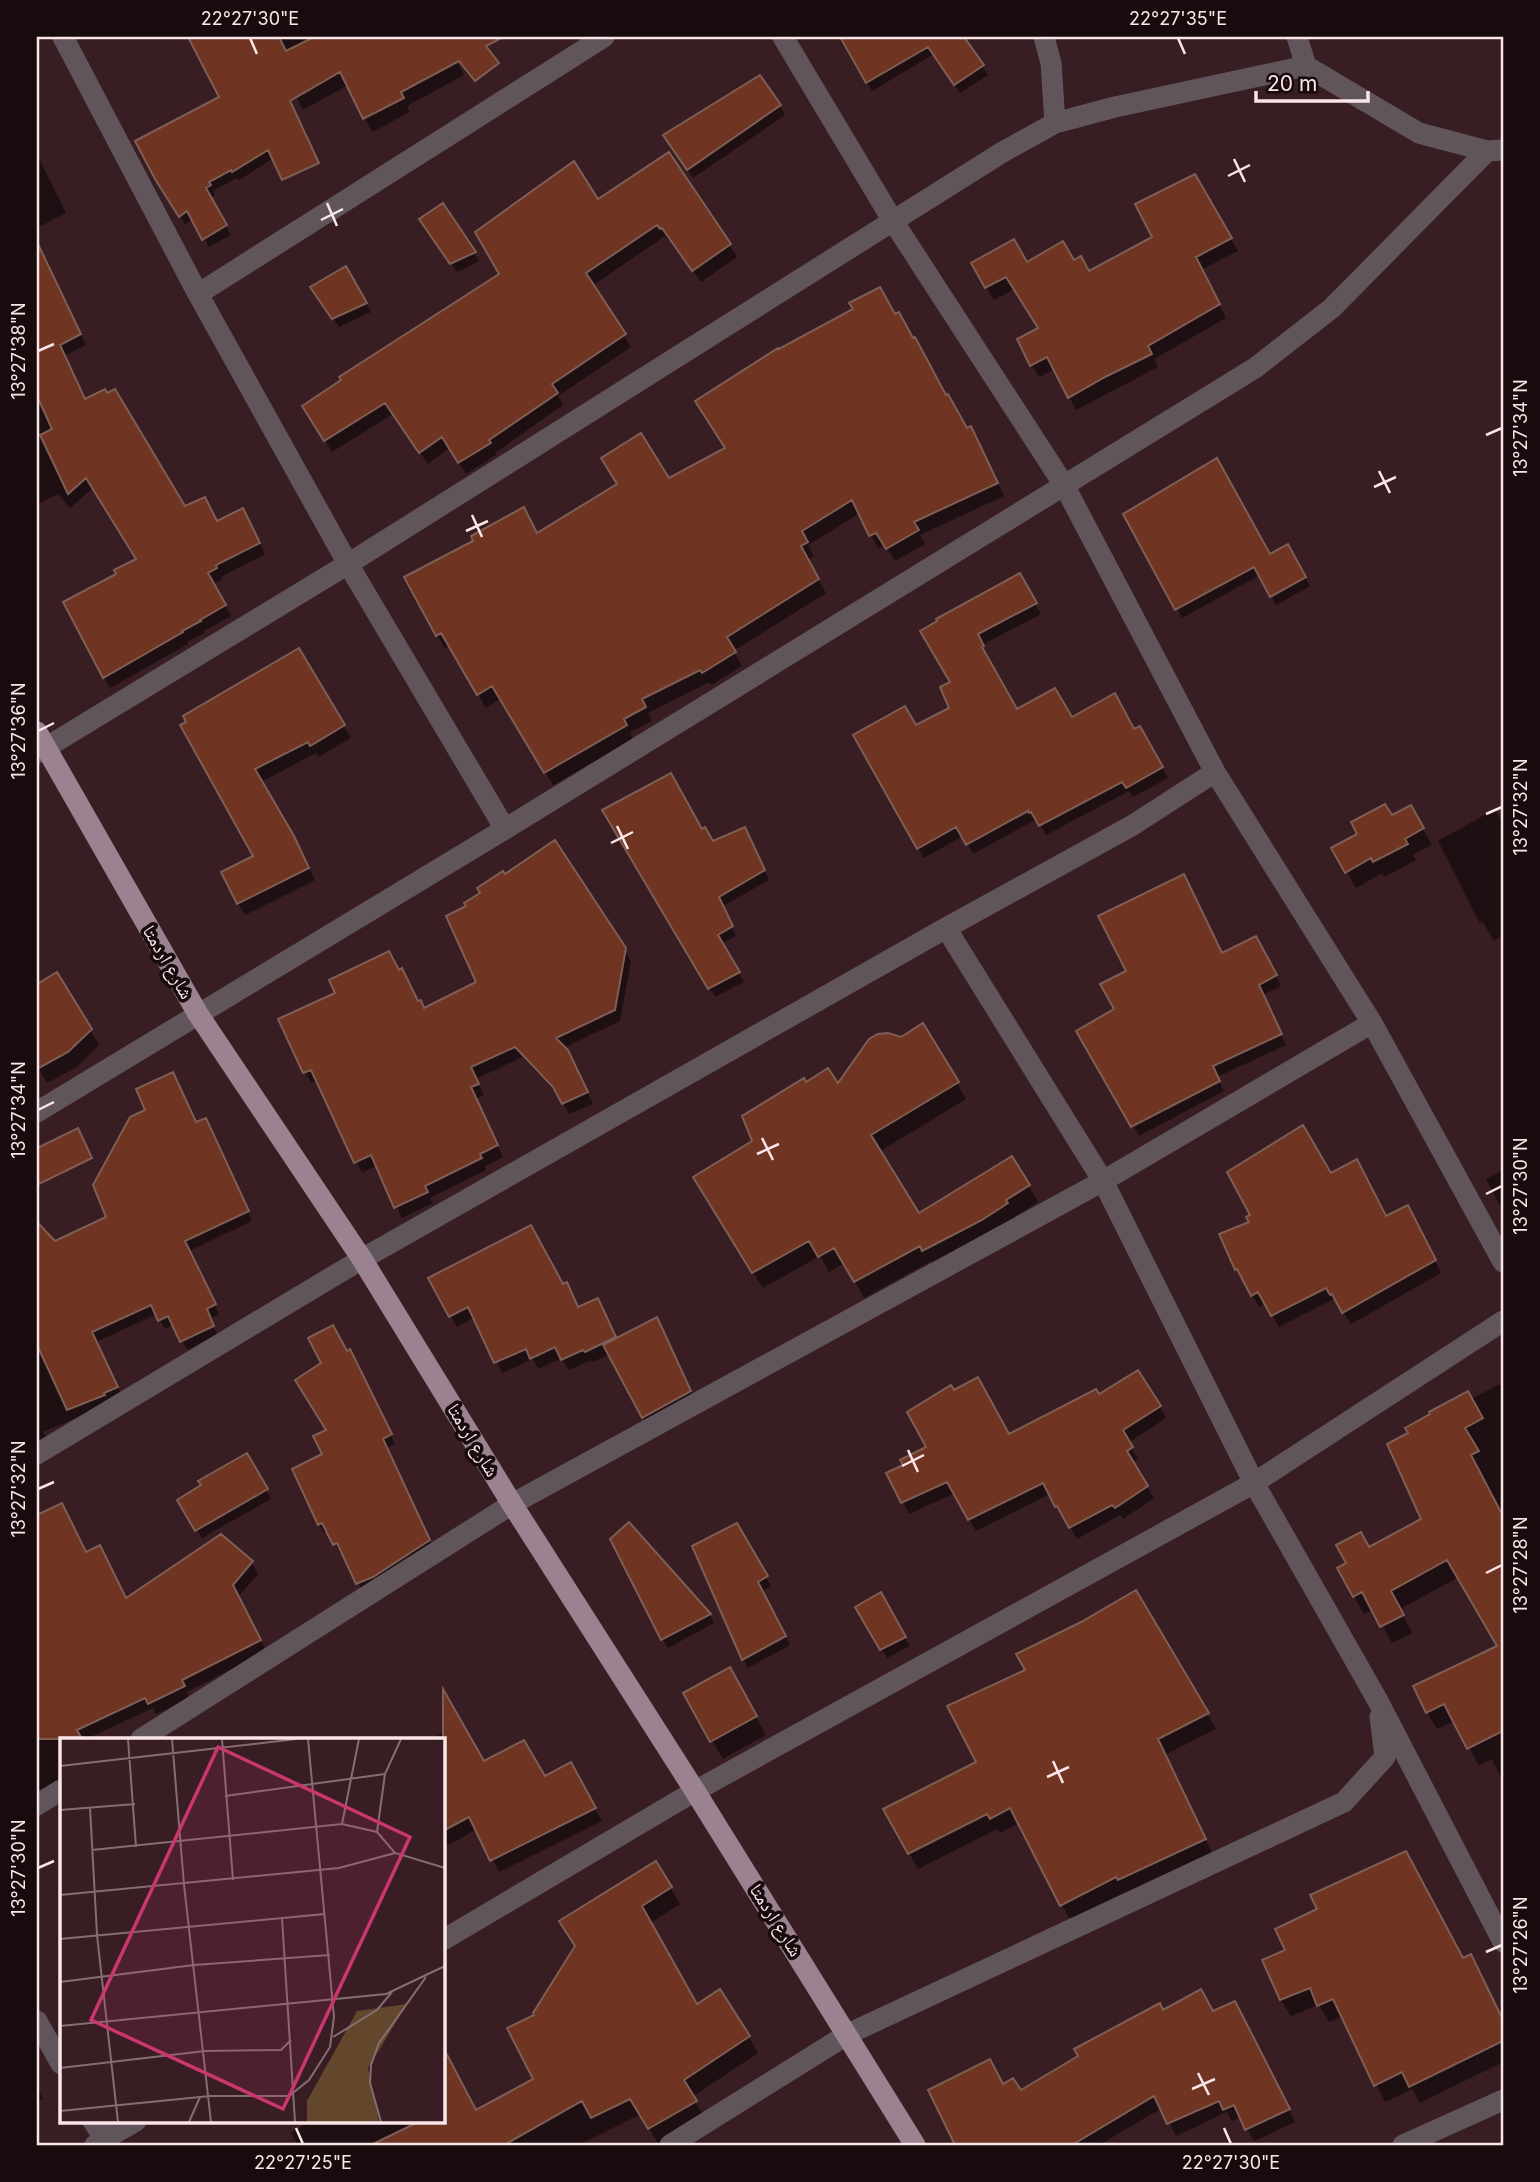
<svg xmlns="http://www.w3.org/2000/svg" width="1540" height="2182" font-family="Inter,'Noto Naskh Arabic',sans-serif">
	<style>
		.shadow { fill: #0007 }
		.building { fill: #6f3422; stroke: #7e5e55; stroke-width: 2 }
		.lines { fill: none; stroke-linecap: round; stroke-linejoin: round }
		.minor { stroke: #61555c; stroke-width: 21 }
		.major { stroke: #9b8291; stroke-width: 21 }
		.ticks { fill: none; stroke: #fae6e8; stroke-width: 2.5 }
		.labels { text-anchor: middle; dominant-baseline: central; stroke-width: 7; stroke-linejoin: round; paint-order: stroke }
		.street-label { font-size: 19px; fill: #fae6e8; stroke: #180b0d }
		.inset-road { fill: none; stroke: #866d71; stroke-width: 2 }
		.view { fill: #ca3770; fill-opacity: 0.15; stroke: #ca3770; stroke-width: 3.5 }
		.inset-edge { fill: none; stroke: #fae6e8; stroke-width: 3.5 }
		.neatline { fill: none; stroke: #fae6e8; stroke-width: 2.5 }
		.ticks-label { font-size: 18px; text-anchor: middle; fill: #fae6e8 }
	</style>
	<rect width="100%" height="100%" fill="#381d22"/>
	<path class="shadow" d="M265,37H444L464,75L407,106L410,112L372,132L348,85L303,110Z
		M838,37H962L988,75L960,93L934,54L872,91L859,68L857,69Z
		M240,89L283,152L239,180L237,178L213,191L215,195L209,198L231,235L209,247L193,219L185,224L162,188Z
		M780,106L785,115L693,178L670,145Z
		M37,154L66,213L37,228Z
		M669,154L737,257L701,282L670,239L668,240L665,236L592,286L631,347L558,396L563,405L495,453L496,455L466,474L450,448L428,464L393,414L332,452L305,406L501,274L598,202Z
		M1194,176L1238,251L1201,270L1226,318L1154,359L1158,367L1076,410L1055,369L1039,377L1032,365L1040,329L1014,289L994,300L973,263L1073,262L1089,273L1154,238Z
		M443,206L479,261L457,272L427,228Z
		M37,244L86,345L64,356L85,401L185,509L217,523L248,521L265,554L221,577L222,580L212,584L231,616L204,631L205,633L187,642L188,644L110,688L104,677L118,575L138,560L93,488L70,508L58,494L37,504Z
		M346,268L371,312L339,327L318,296Z
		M945,397L967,431L971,428L1004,496L920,535L925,544L895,561L885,545L878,548L860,513L808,545L814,556L807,560L826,593L733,651L742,666L711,685L709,682L648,713L652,721L630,732L633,739L553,785L501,698L486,708L450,646L445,648L437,635L537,535L669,481Z
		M1126,515L1269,556L1288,546L1310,586L1276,605L1260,575L1182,618Z
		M1019,575L1041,614L982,645L989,656L986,658L1016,711L1134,731L1139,728L1168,778L1133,797L1129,791L1046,835L1039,822H1036L1035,820L973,854L963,836L924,858L855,736L915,727L951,708L952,682L922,631Z
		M298,650L351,738L318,757L316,753L261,782L300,850L315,880L245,915L238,903L256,857L183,726Z
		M1411,808L1432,845L1413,855L1416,860L1384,877L1382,873L1356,888L1334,849Z
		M1495,809L1503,824V935L1494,941L1482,921L1480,923L1475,914L1438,841Z
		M604,810L701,831L713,843L749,838L769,880L723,906L736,936L721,944L744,982L715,997Z
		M1255,938L1281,986L1263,995L1286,1045L1217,1077L1224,1091L1139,1136L1079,1032L1117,1010Z
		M624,949L631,961L620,1021L563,1048L574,1064L593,1104L569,1114L559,1095L522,1057L476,1079L484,1095L476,1099L503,1157L485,1166L486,1170L430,1198L433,1203L402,1218L378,1165L362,1173L318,1080L311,1083L280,1020L418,1003L424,1010Z
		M57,974L99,1045L77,1067L47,1083L37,1066V986Z
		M923,1026L966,1099L879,1152L918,1215L1012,1158L1038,1202L1014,1217L1016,1220L933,1266L931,1261L864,1298L845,1263L829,1272L820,1256L763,1288L704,1194L805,1084L837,1086L901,1039Z
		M197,1124L211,1129L252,1221L189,1251L219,1314L210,1319L218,1336L187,1350L174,1324L165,1329L157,1314L96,1342L122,1396L109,1404L43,1432L46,1438L37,1443V1225L54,1243L109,1218Z
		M1503,1170V1211L1486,1179Z
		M1330,1175L1386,1218L1415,1219L1441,1273L1351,1324L1334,1299L1279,1327L1266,1303L1259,1307L1236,1269L1222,1235L1251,1223Z
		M431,1279L563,1286L579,1309L604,1311L617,1340L662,1328L695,1401L648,1426L610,1354L593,1362L591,1360L569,1370L562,1358L538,1369L533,1359L502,1373L475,1317L457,1327Z
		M347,1353L354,1360L395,1444L386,1448L434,1550L363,1592L343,1551L340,1553L328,1531L324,1533L319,1524L328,1431Z
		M1500,1384L1503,1390V1782L1492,1759L1479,1766L1455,1721L1437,1729L1427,1712L1499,1647L1459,1577L1400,1609L1412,1633L1392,1643L1373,1609L1364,1614L1354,1596L1369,1549L1424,1519L1471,1399Z
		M1099,1397L1160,1407L1166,1418L1128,1443L1138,1459L1132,1463L1154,1498L1123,1519L1120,1515L1077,1539L1065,1517L1063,1518L1050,1494L976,1531L955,1493L909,1514L889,1474L1009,1436Z
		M246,1456L271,1499L202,1538L179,1500Z
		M61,1505L86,1554L126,1600L221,1536L252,1563L258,1574L238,1597L266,1651L187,1692L189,1698L156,1714L153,1708L86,1739H61V1780L37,1791V1517Z
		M629,1525L710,1615L714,1623L668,1648L663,1639Z
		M736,1525L771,1586L762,1591L790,1645L748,1668L743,1659Z
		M1135,1593L1216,1729L1165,1755L1213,1855L1128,1895L1126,1892L1070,1920L1019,1823L1000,1833L997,1829L918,1869L885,1810L979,1762L1027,1671L1082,1624Z
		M880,1594L910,1646L887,1658L857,1607Z
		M729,1669L766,1735L723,1759L685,1694Z
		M460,1724L483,1764L544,1779L570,1764L602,1821L499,1872L477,1829L443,1848V1739H431Z
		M656,1863L680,1904L650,1923L696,2007L749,2037L758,2053L692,2097L705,2118L659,2145L641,2114L579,2145H298L291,2133L311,2121H443V2051L476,2112L535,2079L537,2015Z
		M1463,1960L1480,1973L1503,2021V2062L1420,2103L1412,2089L1385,2102L1342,2016L1329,2022L1319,2005L1291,2016L1281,2000L1265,1961Z
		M1163,2012L1241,2015L1295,2122L1254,2141L1241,2117L1232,2121L1227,2112L1176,2136L1162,2108L1099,2145H957L930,2091L1003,2086L1020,2092Z
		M37,2086L43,2099L37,2102Z"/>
	<path class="building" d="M188,37H279L286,51L314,37H503L486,46L499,63L475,81L459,61L401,92L404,98L363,119L340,72L290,101L319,163L282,180L268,150L232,172L231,170L209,182L211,185L206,188L227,225L202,240L187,211L179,217L155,179L135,141L219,97Z
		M840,37H964L984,65L954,85L928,47L866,83Z
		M760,75L781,105L687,170L663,135Z
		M669,152L731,244L692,271L662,228L660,229L657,225L586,273L626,334L552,384L558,393L489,440L491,443L458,463L442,437L419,453L385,403L324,441L302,406L341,380L339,377L499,274L475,232L574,161L598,199Z
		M1195,174L1232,238L1196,257L1220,304L1148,346L1152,354L1105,377L1068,398L1047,357L1030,366L1017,339L1038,328L1006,277L985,288L971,263L1014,239L1027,262L1063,241L1074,260L1081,256L1089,271L1152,237L1135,204Z
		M443,203L476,252L450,264L419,219Z
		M37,242L81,334L60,345L85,399L105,389L107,393L115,389L185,506L205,497L217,521L243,508L260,543L216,565L217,568L208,573L226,605L200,620L201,621L182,631L183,632L103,678L63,602L116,574L114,570L136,559L86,478L68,494L40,435L52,429L37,396Z
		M346,266L367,303L332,319L310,287Z
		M880,287L895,314L899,312L913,338L915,337L946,395L948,394L967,428L971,426L998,483L914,522L919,530L886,549L876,533L869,536L852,500L802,531L808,542L801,546L819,579L727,637L736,652L702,673L700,670L642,699L646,707L624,719L627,725L544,773L492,686L477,695L441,633L436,636L404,577L473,541L471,536L524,507L537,533L617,484L601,458L641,433L669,478L725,448L695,401L778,348L779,349L853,309L849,303Z
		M1217,458L1270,554L1288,544L1306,577L1270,597L1254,567L1175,610L1123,514Z
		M1020,573L1037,603L978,634L984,646L982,647L1017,709L1055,688L1072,717L1115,693L1134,729L1140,726L1163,767L1126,788L1122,782L1039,826L1031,812L1029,813L1028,811L966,845L956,827L917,849L853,735L905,706L916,725L949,708L940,687L950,682L920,631L937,621L936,619Z
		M299,648L345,725L310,746L308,742L255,769L294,836L309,868L237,904L221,872L253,856L180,725L186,722L183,716Z
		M671,773L702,829L705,827L713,841L745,827L765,870L719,897L733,926L718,935L740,972L708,989L602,810Z
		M1385,804L1392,815L1411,805L1424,828L1405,839L1408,844L1373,862L1371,858L1345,873L1331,848L1357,834L1351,822Z
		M555,840L626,948L615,1010L556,1038L568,1050L588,1092L562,1104L553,1087L515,1047L471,1067L479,1084L471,1087L498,1145L480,1154L482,1158L425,1186L428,1192L394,1208L371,1155L354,1163L311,1070L303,1073L278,1019L335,993L329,980L389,951L399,970L402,968L418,1001L421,1000L424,1008L476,982L446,916L466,906L464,903L480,893L477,888L503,871L505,874Z
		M1184,874L1222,953L1256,936L1277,975L1259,985L1282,1034L1213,1066L1220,1081L1131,1127L1076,1031L1114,1009L1100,984L1126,971L1098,916Z
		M57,972L92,1029L68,1052L37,1069V984Z
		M923,1023L959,1082L871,1135L919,1213L1012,1156L1030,1185L1006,1200L1008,1203L982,1220L922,1251L920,1246L854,1282L834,1248L818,1257L809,1241L752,1273L693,1177L752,1141L742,1116L804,1078L806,1082L828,1068L838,1083L869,1039L878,1034L888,1033L901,1037Z
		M173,1072L196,1122L206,1118L249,1211L185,1241L216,1304L207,1309L214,1326L180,1342L168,1316L158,1321L151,1305L92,1332L118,1387L104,1393L105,1395L67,1410L37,1345V1222L55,1241L106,1217L93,1185L130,1117L145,1110L136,1089Z
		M1303,1125L1331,1173L1357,1159L1386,1216L1408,1205L1436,1260L1342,1313L1332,1294L1330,1295L1326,1288L1271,1316L1258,1292L1251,1296L1237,1269L1235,1270L1219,1234L1249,1222L1246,1217L1250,1215L1227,1172Z
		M78,1128L92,1158L37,1185V1148Z
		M531,1225L563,1284L567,1282L578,1307L598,1298L616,1337L585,1352L583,1350L561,1360L555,1347L530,1359L526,1349L494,1363L468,1307L449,1317L428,1278Z
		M657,1317L691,1391L642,1418L603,1345Z
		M333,1325L347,1351L350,1349L392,1434L383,1439L430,1540L373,1577L356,1584L337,1543L333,1545L322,1523L318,1525L292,1469L322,1454L313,1436L326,1430L295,1380L321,1363L308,1338Z
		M1138,1370L1161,1406L1123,1430L1133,1447L1127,1451L1148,1486L1115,1508L1112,1505L1069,1528L1057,1506L1055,1507L1043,1483L968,1520L947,1482L901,1503L886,1473L903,1465L900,1460L926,1447L907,1412L951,1385L954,1390L978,1377L1009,1434L1096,1389L1099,1394Z
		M1468,1391L1483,1418L1465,1428L1479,1451L1471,1455L1503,1516V1731L1467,1749L1444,1704L1426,1713L1413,1686L1497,1646L1447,1560L1391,1591L1404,1615L1380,1627L1362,1592L1353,1597L1337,1568L1346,1563L1336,1545L1361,1532L1369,1547L1421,1519L1387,1444L1408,1433L1405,1428L1430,1414L1429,1412Z
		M247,1453L268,1489L195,1531L177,1500L201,1485L198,1481Z
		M62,1503L86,1552L100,1545L126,1598L221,1534L253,1561L233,1585L261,1640L182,1680L185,1686L148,1704L145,1698L77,1730L82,1739H37V1515Z
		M629,1522L711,1614L661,1640L610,1539Z
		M737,1523L768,1576L758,1582L786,1636L742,1660L692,1546Z
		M1136,1590L1209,1713L1158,1739L1206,1839L1118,1880L1116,1877L1060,1906L1010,1808L990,1819L987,1814L908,1854L883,1809L976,1762L947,1706L1025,1670L1016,1654L1081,1622Z
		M881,1592L906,1637L880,1650L855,1607Z
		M730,1667L757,1716L710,1742L683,1693Z
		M443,1689L484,1761L524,1740L545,1776L571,1762L596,1808L490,1861L469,1817L443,1831Z
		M1406,1851L1463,1958L1471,1954L1503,2020V2041L1409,2087L1402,2072L1374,2086L1333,1999L1317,2006L1310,1988L1280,2000L1262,1960L1285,1950L1275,1929L1317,1909L1310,1895Z
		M656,1861L672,1887L642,1906L697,2004L720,1989L750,2036L684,2080L697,2101L648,2129L630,2099L591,2118L582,2101L504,2145H371L420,2121H443V2047L476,2110L533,2079L507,2028L534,2015L533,2013L575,1946L559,1921Z
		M1201,1989L1213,2011L1235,2001L1290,2109L1245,2130L1234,2105L1223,2110L1219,2101L1167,2124L1154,2096L1072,2145H955L928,2090L990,2059L1003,2084L1013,2078L1021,2090L1078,2056L1074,2049L1160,2003L1163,2010Z"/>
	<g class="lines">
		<path class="minor" d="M63,37L198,294L348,564L505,829
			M783,37L893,221L1064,485L1215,772L1372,1023L1503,1262
			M1044,37L1051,63L1055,123
			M1297,37L1306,66
			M198,294L604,37
			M37,753L348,564L1001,153L1055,123L1115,107L1306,66L1419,133L1487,151L1503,150
			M946,928L1103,1181L1254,1483L1378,1701L1503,1942
			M37,1112L505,829L1255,368L1332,308L1487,151
			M37,1454L362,1259L946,928L1133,825L1215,772
			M141,1739L512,1504L1103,1181L1372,1023
			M37,1805L61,1790
			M443,1940L695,1791L1254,1483L1503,1321
			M37,2021L61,2064
			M93,2121L108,2145
			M95,2145L136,2121
			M670,2145L848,2034L1344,1802L1385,1757L1380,1717
			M1403,2145L1503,2100"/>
		<path class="major" d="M37,732L198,1014L362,1259L512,1504L695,1791L915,2145"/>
	</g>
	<path class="ticks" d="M250,38L257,54M1178,38L1185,54M1234,159L1245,182M1228,176L1250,165M327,203L337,226M321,220L343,209M38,351L54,344M1486,435L1502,428M1379,471L1390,493M1374,487L1396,477M472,515L482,537M466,531L488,521M38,731L54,723M1486,814L1502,807M617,826L628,849M611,843L633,832M38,1110L54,1102M762,1138L773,1160M757,1154L779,1144M1486,1194L1502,1186M908,1450L918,1472M902,1466L924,1455M38,1489L54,1482M1486,1573L1502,1565M1053,1761L1063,1783M1047,1777L1069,1767M38,1868L54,1861M1486,1952L1502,1945M1198,2073L1209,2095M1192,2089L1215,2079M296,2128L303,2144M1224,2128L1231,2144"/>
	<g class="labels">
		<g class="street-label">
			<text transform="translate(168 962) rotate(60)">شارع اردمتا</text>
			<text transform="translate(473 1440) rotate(59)">شارع اردمتا</text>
			<text transform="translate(776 1920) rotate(58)">شارع اردمتا</text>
		</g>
	</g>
	<g transform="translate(60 1738)">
		<rect width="385" height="385" fill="#381d22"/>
		<path d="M347,266L308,330L319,384H247V363L297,273Z" fill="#62472c"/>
		<path class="inset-road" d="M68,1L76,109M112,1L124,147L151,384M162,1L173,142M0,28L237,1M165,58L325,36M30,69L37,197L58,384M0,72L75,66M282,86L299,1M317,94L325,36L341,1M32,112L282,86L317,94L335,115L385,130M0,157L279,130L335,115M222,180L235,384M0,201L265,176M0,244L134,227L270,217M0,288L326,256L385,228M273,299L317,272L332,254M0,330L145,313L221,312L231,302M0,373L150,358H229L249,342L270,309L274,279L248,1M129,384L140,359M321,384L310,345L311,327L319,305L366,239"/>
		<path class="view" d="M158,9L350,99L223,371L31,282Z"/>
		<rect width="385" height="385" class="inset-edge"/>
	</g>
	<rect width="1540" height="2182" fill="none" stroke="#180b0d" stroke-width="77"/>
	<path d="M1256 91v10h112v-10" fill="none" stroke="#fae6e8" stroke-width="3.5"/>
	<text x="1267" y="91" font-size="21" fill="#fae6e8" stroke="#180b0d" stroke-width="5" paint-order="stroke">20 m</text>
	<rect x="38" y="38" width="1464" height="2106" class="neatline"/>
	<g class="ticks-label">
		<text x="250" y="25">22°27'30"E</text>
		<text x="1178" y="25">22°27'35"E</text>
		<text transform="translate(19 351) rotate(-90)" y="6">13°27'38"N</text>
		<text transform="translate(1521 428) rotate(-90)" y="6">13°27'34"N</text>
		<text transform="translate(19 731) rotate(-90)" y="6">13°27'36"N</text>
		<text transform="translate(1521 807) rotate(-90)" y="6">13°27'32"N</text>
		<text transform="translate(19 1110) rotate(-90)" y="6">13°27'34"N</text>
		<text transform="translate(1521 1186) rotate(-90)" y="6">13°27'30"N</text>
		<text transform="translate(19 1489) rotate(-90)" y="6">13°27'32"N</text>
		<text transform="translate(1521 1565) rotate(-90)" y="6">13°27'28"N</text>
		<text transform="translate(19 1868) rotate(-90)" y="6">13°27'30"N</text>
		<text transform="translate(1521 1945) rotate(-90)" y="6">13°27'26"N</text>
		<text x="303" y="2169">22°27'25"E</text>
		<text x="1231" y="2169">22°27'30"E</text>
	</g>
</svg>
